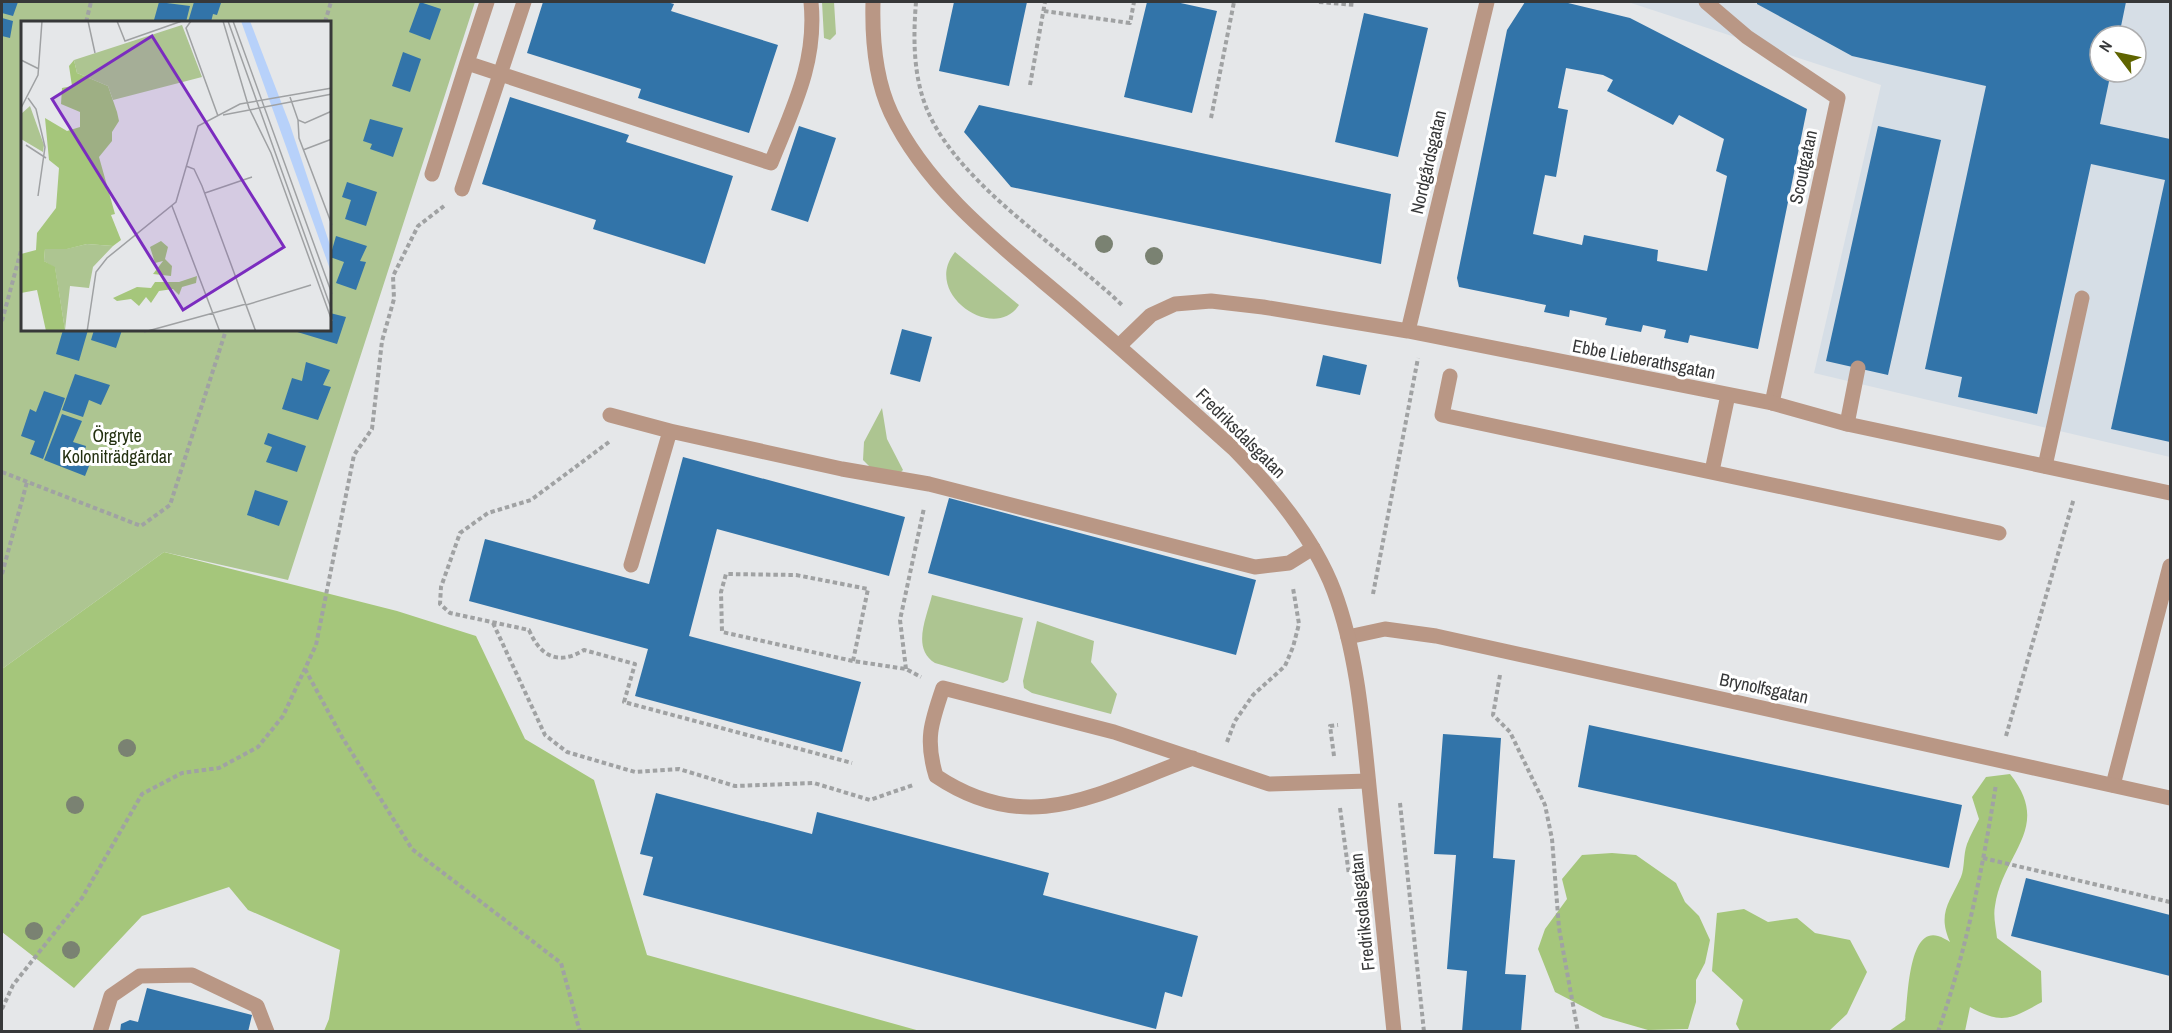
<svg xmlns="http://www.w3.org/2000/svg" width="2172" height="1033" font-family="'Archivo Narrow',sans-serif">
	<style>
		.built { fill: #d6dee6; fill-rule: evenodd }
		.green { fill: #adc591; fill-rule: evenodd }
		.forest { fill: #a5c67b }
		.building { fill: #3274a9; fill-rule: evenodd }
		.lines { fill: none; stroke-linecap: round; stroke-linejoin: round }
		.path { stroke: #a0a2a3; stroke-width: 4; stroke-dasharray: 4.5 3; stroke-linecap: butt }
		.service { stroke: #b99785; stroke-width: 15 }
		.minor { stroke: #b99785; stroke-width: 15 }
		.tertiary { stroke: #b99785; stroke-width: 15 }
		.tree { fill: #7a8272 }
		.labels { text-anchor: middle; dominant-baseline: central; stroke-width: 6; stroke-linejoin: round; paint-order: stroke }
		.street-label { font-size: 18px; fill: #373839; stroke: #fff }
		.park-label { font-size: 18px; fill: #233010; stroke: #fff }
		.inset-road { fill: none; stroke: #9fa1a3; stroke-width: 1.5 }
		.view { fill: #7b2cbf; fill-opacity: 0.15; stroke: #7b2cbf; stroke-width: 3 }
		.inset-edge { fill: none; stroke: #373839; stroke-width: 3 }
	</style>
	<rect width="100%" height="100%" fill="#e5e7e9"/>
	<path class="built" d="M1628,2H2170V457L1814,373L1881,85ZM2100,36H2136V72H2100Z"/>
	<path class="green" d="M2,2H475L288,580L164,552L2,669ZM22,22H330V330H22Z
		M822,2H834L836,34L830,40L824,38Z
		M955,252L1019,305C995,343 921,294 955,252Z
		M882,408L887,439L903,470L900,473L871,468L863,460L864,442Z
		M932,595L1023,618L1008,680L1003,683L935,663C911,648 927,617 932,595Z
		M1037,621L1094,641L1091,662L1117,694L1111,714L1032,693L1024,688L1023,681Z"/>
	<path class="forest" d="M164,552L397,611L476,636L525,739L594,780L647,955L920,1031H324L329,1019L340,950L248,910L229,887L142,916L74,988L2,932V669Z
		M2010,774C2053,828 2003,852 1995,906C1993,916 1996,928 1997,938L2041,971L2042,1002C2011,1019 2002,1025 1970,1007L1965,1031H1889L1905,1020C1908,1004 1907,927 1938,936C1942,937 1947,940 1950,942C1937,913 1950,902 1961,877C1965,867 1963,855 1967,844C1970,836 1975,827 1979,819L1972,797L1986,777Z
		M1612,853L1636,855L1676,883L1685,902L1699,916L1710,940L1705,963L1696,980V1002L1688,1029L1648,1030L1603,1017L1555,992L1538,949L1545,929L1567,899L1562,879L1582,855Z
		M1744,909L1768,922L1797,918L1815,933L1850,940L1867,972L1847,1014L1829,1031H1740L1736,1024L1743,1000L1712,971L1717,913Z"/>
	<path class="building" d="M2,2H18L13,16L2,13Z
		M159,2L190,6L186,22L154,20Z
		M194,2L221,3L217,15L213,14L211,22H188Z
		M420,2L441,9L430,40L409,32Z
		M543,2H667L674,4L671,11L778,45L749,133L638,98L641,89L527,53Z
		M954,2H1027L1009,86L939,71Z
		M1147,2H1176L1217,11L1192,113L1124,97Z
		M1525,2H1564L1630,18L1807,109L1758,349L1690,335L1688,343L1664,338L1666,330L1643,325L1641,332L1605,325L1607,318L1570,310L1569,317L1544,312L1546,305L1459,287L1457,278L1507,30ZM1566,68L1603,75L1613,80L1607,91L1673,125L1679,115L1724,139L1716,171L1727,176L1707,271L1657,261L1658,250L1584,235L1582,245L1533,234L1545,175L1556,177L1568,110L1558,108Z
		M1757,2H2126L2119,36H2100V72H2111L2100,124L2170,139V442L2111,429L2165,180L2091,164L2037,414L1958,397L1962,377L1925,369L1986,86L1852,56L1757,4Z
		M1364,13L1428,28L1398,157L1335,142Z
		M2,18L13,21L10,38L2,36Z
		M403,52L421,59L410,92L392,86Z
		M510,97L629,135L626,142L733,176L705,264L593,229L596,220L482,184Z
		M979,105L1391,194L1381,264L1011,187L964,132Z
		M370,119L403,128L393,157L370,149L372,144L363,141Z
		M799,126L836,138L808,222L771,210Z
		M1878,126L1941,140L1888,375L1826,361Z
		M347,182L377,192L366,226L345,219L351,200L342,197Z
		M336,236L367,246L360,261L366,262L356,290L336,283L344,262L330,257Z
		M330,313L346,317L337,344L294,331L330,330Z
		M902,329L932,337L920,382L890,374Z
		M63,330H88L79,361L56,354Z
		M94,330H122L116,348L91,340Z
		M1323,355L1367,365L1360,395L1316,386Z
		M306,362L330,370L323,385L331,387L318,420L282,409L292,378L302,381Z
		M75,374L110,385L101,405L89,400L83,417L62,410Z
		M44,391L65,398L43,459L30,454L35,441L21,436L30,409L36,412Z
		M62,414L82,421L73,442L86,446L84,453L93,456L85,476L44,460Z
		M268,433L306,446L297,472L266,462L272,447L264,444Z
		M683,457L905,517L889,576L717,529L689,636L861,682L842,752L635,696L648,649L469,601L485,539L649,584Z
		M255,490L288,501L279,526L247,515Z
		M949,498L1256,580L1236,655L928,573Z
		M1589,725L1962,805L1949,868L1578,787Z
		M1443,734L1501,738L1493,858L1515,860L1505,974L1526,975L1521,1032H1462L1467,971L1447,969L1456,855L1434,854Z
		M656,793L812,834L817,812L1049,873L1043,895L1198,936L1182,997L1165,992L1156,1029L643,895L653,857L640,854Z
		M2026,878L2170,915V976L2011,936Z
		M147,988L252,1015L248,1032H120L121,1024L130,1020L138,1022Z"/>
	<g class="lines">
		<path class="path" d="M916,2C913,39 913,79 929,114C963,188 1065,250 1123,306
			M1319,2L1355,5
			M1044,11L1130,23L1134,2
			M86,22L91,2
			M325,22L331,2
			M1030,85L1045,2
			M1211,118L1234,2
			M2,321L22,247
			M609,442L531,500L488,513L460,533L441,587L440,604L450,613L529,630C540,656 558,666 584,650L635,664L624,702L852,763
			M2,472L141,526L170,505L226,330
			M2,574L27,482
			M1373,594L1418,358
			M493,623L545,735L567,752L635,772L679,769L735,786L814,783L870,800L913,785
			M853,661L868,589L796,575L726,574L721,592L722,632L853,661L906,669L921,677
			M305,669L342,737L412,849L561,963L580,1032
			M906,669L900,620L924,508
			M1500,675L1493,715L1510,732L1545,805L1552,839L1559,928L1578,1032
			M2006,736L2074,498
			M1227,742L1235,721L1253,695L1285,666L1293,647L1299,624L1293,588
			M1334,756L1330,726L1338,725
			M1400,803L1424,1032
			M1340,808L1349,875
			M1983,858L2170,902
			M2,1009L13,985L82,898L142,794L182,773L219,768L258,747L283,716L316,645L354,455L372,429L382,341L394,299L393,276L418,226L444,206
			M1938,1032C1966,952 1983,867 1996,784"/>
		<path class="service" d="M487,2L467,63L771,163C793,108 817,62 811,2
			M1706,2L1747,37L1838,98L1772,403
			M432,174L467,63
			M462,189L524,2
			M1450,376L1442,415L1999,533
			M610,415L670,431L842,469L929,484L1255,567L1289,563L1313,548
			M1847,424L1858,368
			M2045,466L2082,298
			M1712,471L1728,395
			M631,565L670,431
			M1193,758C1100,792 1030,839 936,776C925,740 931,723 943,688L1114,732L1269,784L1368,781
			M2113,785L2170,566
			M100,1032L111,996L140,976L192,975L257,1006L267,1032"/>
		<path class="minor" d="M1408,331L1487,2
			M1119,346L1151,315L1175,304L1211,301L1263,307L1408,331L1772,403L1847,424L2170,493
			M1348,637L1385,629L1436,636L2170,798"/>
		<path class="tertiary" d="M873,2C872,39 875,79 891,113C930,195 1011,253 1078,311C1131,357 1183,403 1235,450C1274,490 1314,538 1334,591C1358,655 1363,728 1370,796C1378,875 1386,953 1394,1032"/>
	</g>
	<g class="tree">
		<circle cx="1104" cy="244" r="9"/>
		<circle cx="1154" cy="256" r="9"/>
		<circle cx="127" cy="748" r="9"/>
		<circle cx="75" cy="805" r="9"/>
		<circle cx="34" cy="931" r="9"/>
		<circle cx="71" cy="950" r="9"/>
	</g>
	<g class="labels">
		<g class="street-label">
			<text transform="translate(1428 162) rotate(-77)">Nordgårdsgatan</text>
			<text transform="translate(1803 167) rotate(-78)">Scoutgatan</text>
			<text transform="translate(1644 359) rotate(11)">Ebbe Lieberathsgatan</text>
			<text transform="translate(1241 433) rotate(45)">Fredriksdalsgatan</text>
			<text transform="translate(1764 688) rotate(12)">Brynolfsgatan</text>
			<text transform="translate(1362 912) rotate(-96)">Fredriksdalsgatan</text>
		</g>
		<g class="park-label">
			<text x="117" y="435">Örgryte<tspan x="117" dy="21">Koloniträdgårdar</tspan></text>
		</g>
	</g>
	<g transform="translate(21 21)">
		<rect width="310" height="310" fill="#e5e7e9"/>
		<path d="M161,4L181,56L92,79L87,65L56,52L53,39ZM9,85L23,124L22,131L0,118V93ZM66,223L92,225L72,246L68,267L49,265L44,309L34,247L23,240L24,228H45Z" fill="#adc591"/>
		<path d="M53,39L56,52L87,65L96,91L98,100L91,111V120L78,136L94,193L90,194L100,219L92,225L66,223L46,228H24L23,240L34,246L44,309L25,310L16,269L0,272V233L15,229L16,212L35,187L38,147L28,139L24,97L46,110L59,106V91L40,83L41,67L51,65L48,45ZM140,220L147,226L144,238L151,245L150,255L132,253L142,240L134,242L129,226ZM176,255L175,262L161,266L158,274L152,268L138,270L130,282L125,276L118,285L110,278L96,280L92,277L116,266L130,267L134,261H158Z" fill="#a5c67b"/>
		<path d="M220,0H229L269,104L310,227V251Z" fill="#b7d1fa"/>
		<path class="inset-road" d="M67,0L74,32M96,0L104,20L161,0M170,0L165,7L197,95M202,0L228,87L250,132L311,300M207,0L311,290M212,0L311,273M0,39L18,48M269,76L277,99L284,102L311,90M7,77L15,88L24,126L17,175M0,87L17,54L21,0M202,94L311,73M277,99L278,117L311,204M5,124L25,137M282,129L311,118M165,145L173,148L181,165L235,311M184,172L231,156M151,185L199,311M225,284L290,264M66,311L75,251L86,237L155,181L177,105L219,83L311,67M123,311L225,283"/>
		<path class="view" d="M131,15L263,226L162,289L31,78Z"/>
		<rect width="310" height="310" class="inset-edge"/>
	</g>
	<rect width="2172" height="1033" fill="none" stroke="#373839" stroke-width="6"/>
	<g transform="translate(2118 54) rotate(302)"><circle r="28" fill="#ffffff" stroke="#afafb0" stroke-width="1.5"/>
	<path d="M0-4.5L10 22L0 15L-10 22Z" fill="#5f6400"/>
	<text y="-9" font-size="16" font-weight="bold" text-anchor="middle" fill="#373839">N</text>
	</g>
</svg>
